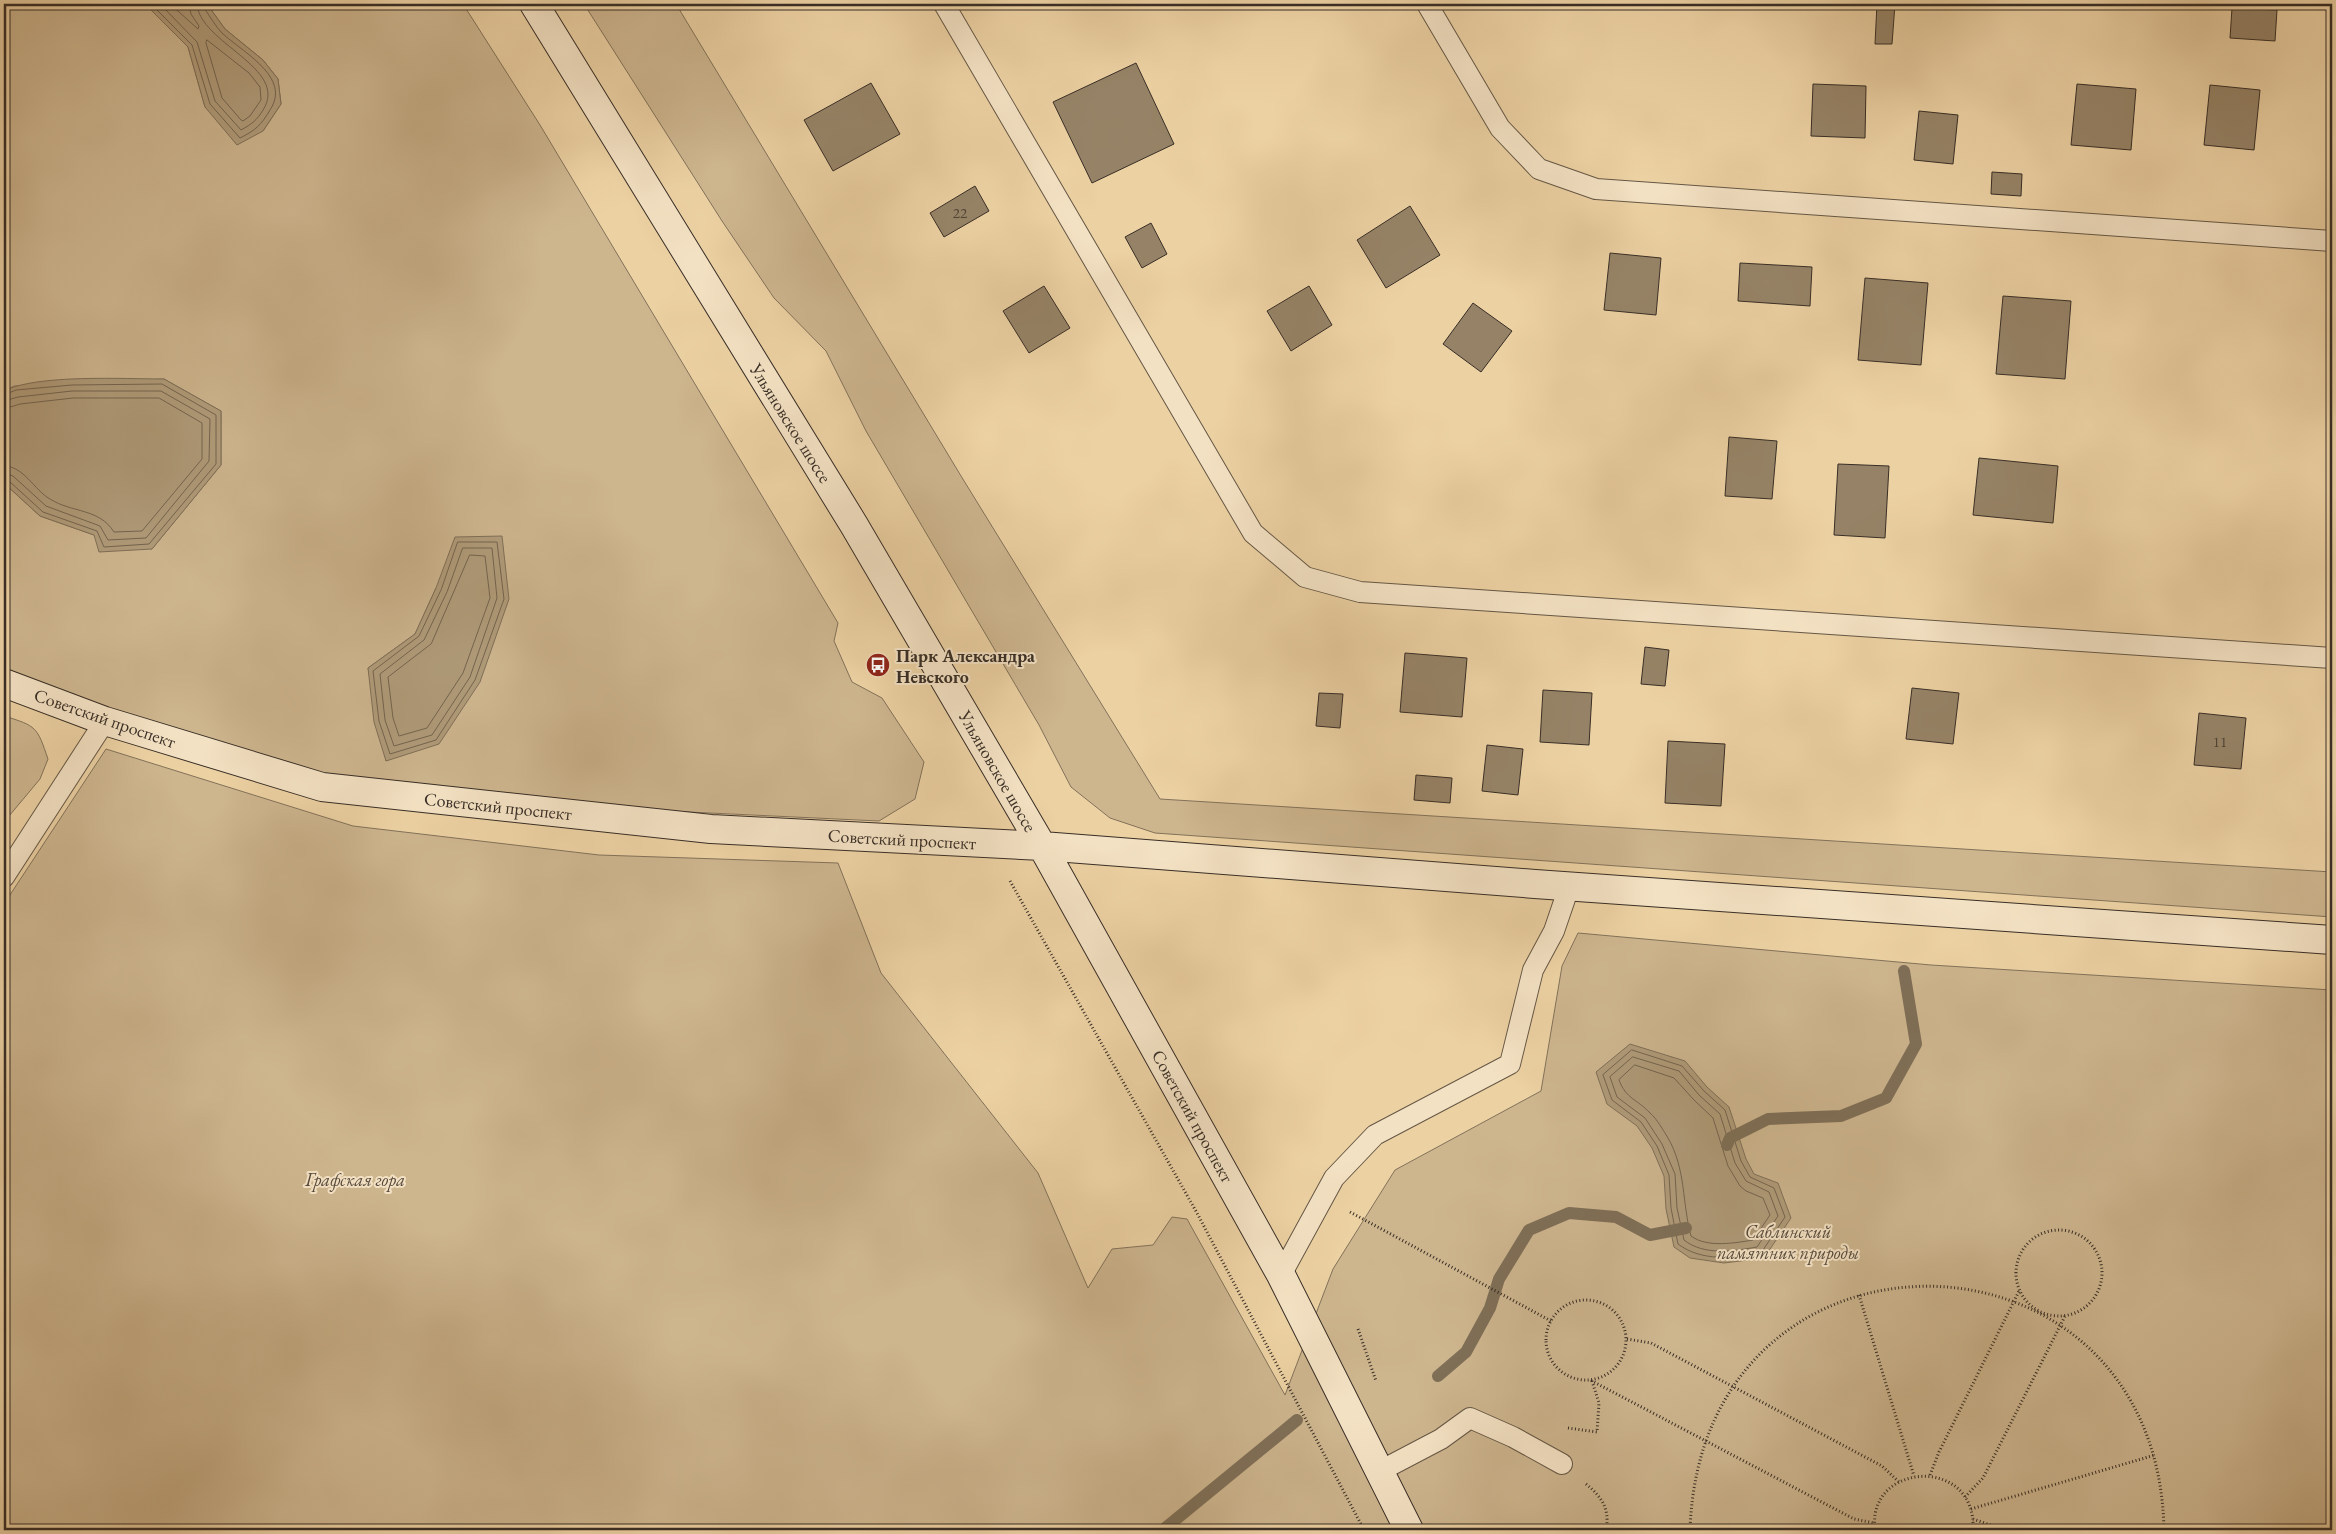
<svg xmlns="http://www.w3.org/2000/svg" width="2336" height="1534" font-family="'EB Garamond',serif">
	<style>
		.green { fill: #cdb58e; stroke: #82725a; fill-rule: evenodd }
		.water { fill: #af9a78; stroke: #7f6f57 }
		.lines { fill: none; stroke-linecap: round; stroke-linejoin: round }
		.shore { stroke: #74644f; stroke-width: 1 }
		.stream { stroke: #7f6f57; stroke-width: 12 }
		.building { fill: #968367; stroke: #382e26 }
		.lane-casing { stroke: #655745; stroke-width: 22 }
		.secondary-casing { stroke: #382e26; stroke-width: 30 }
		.path { stroke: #382e26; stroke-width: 3; stroke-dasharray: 1 2.5; stroke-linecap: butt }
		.lane { stroke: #f3e1c3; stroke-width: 20 }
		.secondary { stroke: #f3e1c3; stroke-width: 28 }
		.labels { text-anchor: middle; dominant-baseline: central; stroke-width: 4; stroke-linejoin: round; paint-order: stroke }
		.number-label { font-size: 15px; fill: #504336 }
		.street-label { font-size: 18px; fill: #382e26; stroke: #f3e1c3 }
		.poi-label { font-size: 18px; font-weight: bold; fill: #382e26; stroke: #f3e1c3; text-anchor: start }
		.park-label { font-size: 18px; font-style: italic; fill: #56493b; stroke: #f3e1c3 }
	</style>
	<rect width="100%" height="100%" fill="#ecd1a3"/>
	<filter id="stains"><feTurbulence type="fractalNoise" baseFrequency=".004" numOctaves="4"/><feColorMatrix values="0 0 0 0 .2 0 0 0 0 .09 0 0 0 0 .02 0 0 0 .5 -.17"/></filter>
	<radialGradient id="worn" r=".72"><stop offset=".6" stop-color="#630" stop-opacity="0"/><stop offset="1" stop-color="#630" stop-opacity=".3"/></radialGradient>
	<path class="green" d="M4,4H145L188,47L205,107L263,131L281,104L278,79L263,60L225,29L207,4H463L540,125L838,623L834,641L852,682L882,698L924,762L915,799L879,821L667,811L325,775L4,676V483L40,516L94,535L152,549L221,465V411L164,379L14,386L4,391ZM436,588L386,761L368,668L415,634Z
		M584,4H676L961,476L1160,799L2332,872V917L1155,833L1110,818L1071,787L1039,725L866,431L826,351L774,298L722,221Z
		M4,716C37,726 37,727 48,759L40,779L4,822Z
		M106,749L353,826L599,855L838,863L881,973L1038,1173L1088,1288L1112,1249L1153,1245L1172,1217L1187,1219L1285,1395L1333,1269L1395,1170L1541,1091L1562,966L1578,933L1931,965L2332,990V1530H4V904Z"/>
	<path class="water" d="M145,4H207L225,29L263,60L278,79L281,104L263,131L237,145L205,107L188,47Z
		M164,379L221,411V465L152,549L99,552L94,535L40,516L4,483V391C37,374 124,379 164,379Z
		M502,536L509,599L480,682L439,744L386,761L374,722L368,668L415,634L436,588L455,537Z
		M1630,1044L1685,1061L1707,1087L1729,1107L1746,1159L1754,1174L1778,1183L1791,1218L1764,1258L1724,1263L1690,1258L1674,1247L1666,1209L1664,1176L1652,1148L1637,1126L1607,1104L1596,1072Z"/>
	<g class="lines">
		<path class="shore" d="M151,4L192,45L210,104L240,138C256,130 261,125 270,110C292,77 242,52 222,33C215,26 210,16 204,8L203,4
			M160,4L197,42L215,101L241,130C252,124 257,120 263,110C290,68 199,43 197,4
			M170,4L198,29L199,26L191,14L189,4
			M207,40L249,73L260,87L261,100L250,116L243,121L241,120L222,98L206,43Z
			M4,395L16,390L72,385L162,384L216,415V464L149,544L104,547L97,531L43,512L9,481L4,479
			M4,401L18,397L72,391H161L210,419L209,461L146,538L108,540L100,526L46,506L13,476L4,473
			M4,409L20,404L73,398H159L202,423V459L142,531L114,532C99,508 72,513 50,499C34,490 24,466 4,466
			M458,542H497L504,599L475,680L436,740L390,754L379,721L373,671L419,636L441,590Z
			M463,548H492L497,598L470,677L432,735L394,746L385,720L380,674L424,640L447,592Z
			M470,555L485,556L490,598L463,673L427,728L399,736L393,718L388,677L431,644Z
			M1632,1050L1682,1066L1704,1091L1725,1110L1741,1161L1750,1177L1774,1188L1785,1217L1761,1253C1733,1258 1702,1262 1678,1244L1671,1208L1669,1175L1657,1146L1641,1122L1612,1100L1603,1075Z
			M1633,1057L1679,1071L1699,1095L1720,1114L1735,1163L1746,1181L1769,1192L1778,1216L1757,1247C1734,1251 1704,1256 1684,1240L1677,1208L1675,1174L1662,1144L1645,1118L1617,1097L1610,1077Z
			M1635,1065L1674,1078L1694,1100L1713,1118L1728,1166L1740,1186L1746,1191L1763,1198L1770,1215L1753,1240C1735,1243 1707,1248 1691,1236C1682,1203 1686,1169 1668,1138C1663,1130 1657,1119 1650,1113C1637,1099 1626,1099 1619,1080Z"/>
		<path class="stream" d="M1727,1145L1730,1138L1768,1119L1841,1116L1886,1098L1916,1044L1904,971
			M1438,1376L1466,1352L1490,1308L1499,1279L1529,1230L1569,1213L1616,1217L1650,1235L1686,1228
			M1163,1530L1297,1420"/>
	</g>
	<path class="building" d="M1877,4H1895L1892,44H1875Z
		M2232,8L2277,10L2275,41L2230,38Z
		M1136,63L1174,144L1092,183L1053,102Z
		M871,83L900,134L833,171L804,120Z
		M1813,84L1866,86L1865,138L1811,136Z
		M2077,84L2136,89L2131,150L2071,145Z
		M2210,85L2260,90L2254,150L2204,145Z
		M1919,111L1958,115L1953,164L1914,160Z
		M1992,172L2022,174L2021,196L1991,194Z
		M975,186L989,211L944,237L930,213Z
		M1410,206L1440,255L1386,288L1357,240Z
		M1151,223L1167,254L1142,268L1125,237Z
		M1610,253L1661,258L1656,315L1604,310Z
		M1740,263L1812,267L1810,306L1738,301Z
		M1865,278L1928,283L1921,365L1858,360Z
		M1044,286L1070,328L1029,353L1003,311Z
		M1309,286L1332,325L1291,351L1267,311Z
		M2003,296L2071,301L2065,379L1996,374Z
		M1473,303L1512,331L1481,372L1443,344Z
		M1729,437L1777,441L1772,499L1725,496Z
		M1979,458L2058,466L2053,523L1973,515Z
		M1838,464L1889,466L1885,538L1834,535Z
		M1645,647L1669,650L1665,686L1641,684Z
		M1405,653L1467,658L1462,717L1400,712Z
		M1912,688L1959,693L1953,744L1906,739Z
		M1543,690L1592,693L1589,745L1540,742Z
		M1319,693L1343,694L1340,728L1316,726Z
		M2199,713L2246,718L2241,769L2194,765Z
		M1668,741L1725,744L1721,806L1665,803Z
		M1487,745L1523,749L1518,795L1482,791Z
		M1416,775L1452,778L1450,803L1414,800Z"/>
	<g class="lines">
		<g class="lane-casing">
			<path id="lane" d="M944,4L1253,533L1305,577L1360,592L2332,658
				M1427,4L1500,128L1539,169L1596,189L2332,241
				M4,877L105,721
				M1281,1275L1334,1178L1375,1135L1510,1064L1533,970L1554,931L1569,887
				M1380,1471L1441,1439L1470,1418L1513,1437L1562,1464"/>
		</g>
		<g class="secondary-casing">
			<path id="secondary" d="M534,4L854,525L1042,846L1281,1275L1409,1530
				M4,683L105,721L322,787L711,829L1042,846L1535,884L2332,940"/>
		</g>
		<path class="path" d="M1010,881L1197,1213L1364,1530
			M1350,1212L1551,1321
			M2016 1273a43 43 0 1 1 86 0a43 43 0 1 1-86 0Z
			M1859,1295L1914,1476
			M1546 1340a40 40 0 1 1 80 0a40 40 0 1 1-80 0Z
			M1358,1329L1376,1381
			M1627,1339L1651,1343L1882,1466L1899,1482
			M1568,1428L1597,1432L1599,1403L1592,1381L1854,1519L1874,1523
			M1930,1475L1939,1452L2019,1291
			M1586,1484C1602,1497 1610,1509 1606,1530
			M1965,1497L1983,1478L2065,1316
			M1971,1509L2155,1455
			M1973,1519L2005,1530
			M1690,1530C1701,1202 2158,1208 2164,1530
			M1875,1530C1866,1462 1977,1455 1973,1530"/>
		<use href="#lane" class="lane"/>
		<use href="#secondary" class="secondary"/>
	</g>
	<defs>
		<g id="bus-disc" transform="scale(1.25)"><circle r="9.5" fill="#8f2418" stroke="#f3e1c3"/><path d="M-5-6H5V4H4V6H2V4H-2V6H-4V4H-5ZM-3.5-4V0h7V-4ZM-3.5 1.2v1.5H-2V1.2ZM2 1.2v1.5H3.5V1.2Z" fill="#fff"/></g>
	</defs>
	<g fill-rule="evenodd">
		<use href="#bus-disc" x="878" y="665"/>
	</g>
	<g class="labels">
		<g class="number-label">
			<text x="960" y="212">22</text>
			<text x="2220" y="741">11</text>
		</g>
		<g class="street-label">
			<text transform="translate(791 423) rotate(58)">Ульяновское шоссе</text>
			<text transform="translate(105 718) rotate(19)">Советский проспект</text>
			<text transform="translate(998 771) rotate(60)">Ульяновское шоссе</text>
			<text transform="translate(498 806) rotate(6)">Советский проспект</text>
			<text transform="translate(902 839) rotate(3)">Советский проспект</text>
			<text transform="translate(1193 1116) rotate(61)">Советский проспект</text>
		</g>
		<g class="poi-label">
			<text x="896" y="655">Парк Александра<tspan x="896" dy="21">Невского</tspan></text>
		</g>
		<g class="park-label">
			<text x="355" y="1179">Графская гора</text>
			<text x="1788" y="1231">Саблинский<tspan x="1788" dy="21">памятник природы</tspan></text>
		</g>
	</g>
	<rect width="2336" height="1534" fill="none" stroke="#ecd1a3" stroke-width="20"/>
	<rect x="5" y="5" width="2326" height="1524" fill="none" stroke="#382e26" stroke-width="2.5"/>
	<rect x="10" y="10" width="2316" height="1514" fill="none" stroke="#382e26"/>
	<rect width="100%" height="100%" filter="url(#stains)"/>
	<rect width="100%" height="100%" fill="url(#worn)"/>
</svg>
